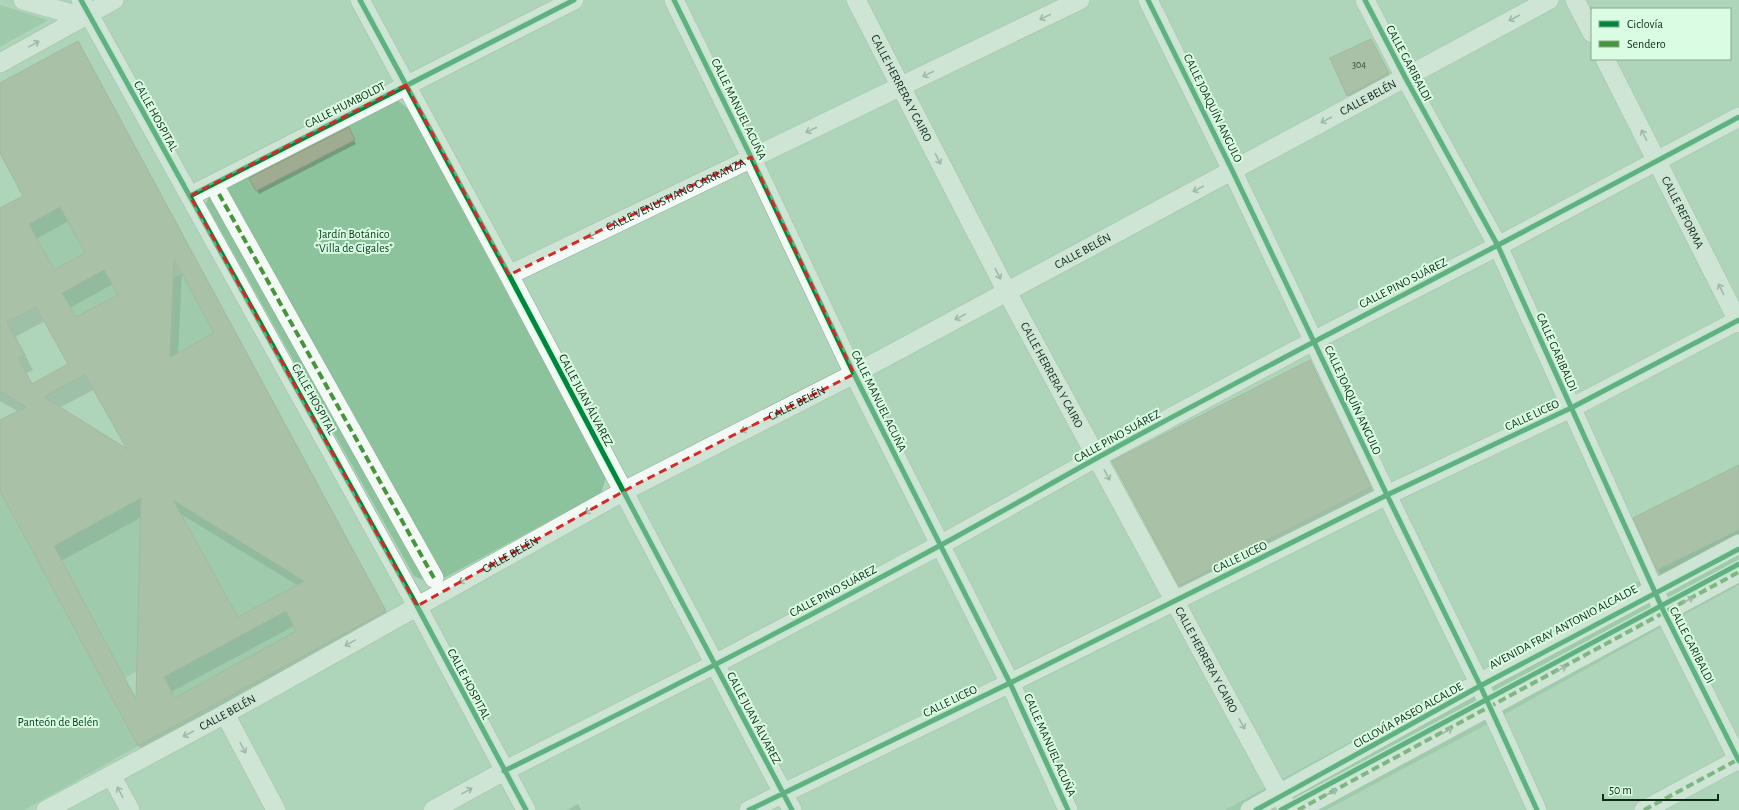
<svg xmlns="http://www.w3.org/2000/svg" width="1739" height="810" font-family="'Alegreya Sans',sans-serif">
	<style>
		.green { fill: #8cc29c }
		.shadow { fill: #0003; fill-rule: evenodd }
		.building { fill: #9fac91; stroke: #8e9a80; fill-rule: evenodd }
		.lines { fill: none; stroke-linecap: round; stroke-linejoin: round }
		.minor-casing { stroke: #8eac97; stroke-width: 20 }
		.minor { stroke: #f3f9f4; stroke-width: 19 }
		.quiet { stroke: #46953b; stroke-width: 4; stroke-dasharray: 8 4; stroke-linecap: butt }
		.cycleway-casing { stroke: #dafce3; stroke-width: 8 }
		.cycleway { stroke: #00873e; stroke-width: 5 }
		.oneway { stroke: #8c9c91 }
		.marked { fill: none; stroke: #d62828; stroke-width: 3; stroke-dasharray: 8 5; stroke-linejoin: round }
		.labels { text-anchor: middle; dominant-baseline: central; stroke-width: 4; stroke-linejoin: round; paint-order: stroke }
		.number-label { font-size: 10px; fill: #324a36 }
		.street-label { font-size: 12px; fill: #0e2a18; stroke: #dafce3 }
		.park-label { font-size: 12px; fill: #0a4022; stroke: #dafce3 }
	</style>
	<rect width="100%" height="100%" fill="#aed4b9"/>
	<path class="green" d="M0,5L48,20L0,47Z
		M395,98L408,109L606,477L601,493L433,584L414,576L206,204L212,189Z
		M60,207L85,253L54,270L29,224Z
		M104,270L118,295L76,317L62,293Z
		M182,274L214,333L170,357L173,278Z
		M0,491L138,746L24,810H0Z
		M141,498L137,671L125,678L54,546Z
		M173,500L304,581L238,617Z
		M1739,530V585L1665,625L1482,727L1326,810H1225L1471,677L1656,571Z
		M320,592L331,612L175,698L164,677Z"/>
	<path class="shadow" d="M1375,47L1392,80L1352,102L1348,95Z
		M86,56L394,626L147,760L0,489V421L19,412L0,401V207L1,209L24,196L0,151V84ZM69,221L87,253L54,271L36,239ZM182,272L216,334L178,354ZM113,284L119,295L76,318L70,308ZM45,321L70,364L32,385L26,373L33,370L15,337ZM95,389L130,452L59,408ZM179,513L297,585L238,618ZM142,517L137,701L61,561ZM294,626L298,631L175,699L171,692Z
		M348,129L356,144L259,194L251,179Z
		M1309,361L1378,501L1188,599L1180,585Z
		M1739,466V548L1666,584L1658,570L1635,518Z
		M578,804L581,810H567Z"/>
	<path class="building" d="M1371,39L1389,73L1347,96L1330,58Z
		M78,41L386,611L138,746L0,491V420L26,407L0,391V208L23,196L0,153V83ZM60,207L85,253L54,270L29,224ZM174,259L214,333L170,357ZM104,270L118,295L76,317L62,293ZM36,307L68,364L32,384L18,358L25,355L7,322ZM85,375L127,449L44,397ZM141,498L136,699L54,546ZM173,500L304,581L238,617ZM286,611L296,631L175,698L164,677Z
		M349,127L355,140L256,191L249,178Z
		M1310,360L1371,487L1179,586L1112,461Z
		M1739,465V530L1657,570L1633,518Z"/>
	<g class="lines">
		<g class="minor-casing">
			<g id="minor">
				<path d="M23,0L83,17"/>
				<path d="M81,0L417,606L526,810"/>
				<path d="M360,0L509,275L792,810"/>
				<path d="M674,0L751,157L854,374L1010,683L1068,810"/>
				<path id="s1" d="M856,0L1007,292L1288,810"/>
				<path d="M1148,0L1232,170L1387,495L1479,683L1537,810"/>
				<path d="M1365,0L1405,77L1498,246L1664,612L1739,761"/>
				<path d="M1575,0L1592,33"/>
				<path id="s2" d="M1605,59L1739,323"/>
				<path d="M0,63L114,0"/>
				<path d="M219,194L434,578"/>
				<path d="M190,196L574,0"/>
				<path id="s3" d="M509,275L1080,0"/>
				<path d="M225,714L276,810"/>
				<path d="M111,775L130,810"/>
				<path id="s4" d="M46,810L225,714L624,491L854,374L1549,0"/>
				<path d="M433,810L504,771L715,664L940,545L1097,457L1313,341L1498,246L1739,117"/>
				<path d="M749,810L1010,683L1387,495L1571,408L1739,320"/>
				<path d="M1250,810L1479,683L1739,544"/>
				<path d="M1298,810L1739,572"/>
				<path d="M1644,810L1739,759"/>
			</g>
		</g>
		<use href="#minor" class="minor"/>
		<path class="quiet" d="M219,194L434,578
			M1298,810L1739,572
			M1644,810L1739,759"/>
		<g class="cycleway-casing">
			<path id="cycleway" d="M81,0L417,606L526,810
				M360,0L509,275L792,810
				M674,0L751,157L854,374L1010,683L1068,810
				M1148,0L1232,170L1387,495L1479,683L1537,810
				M1365,0L1405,77L1498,246L1664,612L1739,761
				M190,196L574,0
				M504,771C651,699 797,623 941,545C1011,507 1079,467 1150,429C1345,324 1543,223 1739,117
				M749,810L1010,683L1387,495L1571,408L1739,320
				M1256,810L1480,686L1739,549
				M1281,810L1739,564"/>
		</g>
		<use href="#cycleway" class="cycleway"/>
	</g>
	<defs><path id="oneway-shaft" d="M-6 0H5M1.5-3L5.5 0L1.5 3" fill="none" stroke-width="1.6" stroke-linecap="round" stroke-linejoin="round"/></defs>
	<g class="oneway">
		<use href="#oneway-shaft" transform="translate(1045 17) rotate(154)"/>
		<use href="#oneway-shaft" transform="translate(1514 18) rotate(152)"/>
		<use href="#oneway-shaft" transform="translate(34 44) rotate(-29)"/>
		<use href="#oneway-shaft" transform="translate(928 74) rotate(154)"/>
		<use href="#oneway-shaft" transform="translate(1326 120) rotate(152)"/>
		<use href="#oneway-shaft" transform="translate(811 130) rotate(155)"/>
		<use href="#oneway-shaft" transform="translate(1644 135) rotate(-117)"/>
		<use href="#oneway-shaft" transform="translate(938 159) rotate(63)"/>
		<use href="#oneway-shaft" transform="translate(1198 189) rotate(152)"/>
		<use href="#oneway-shaft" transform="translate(593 235) rotate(154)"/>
		<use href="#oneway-shaft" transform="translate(998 274) rotate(63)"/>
		<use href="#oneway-shaft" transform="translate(1721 289) rotate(-117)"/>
		<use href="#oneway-shaft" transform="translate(960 317) rotate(152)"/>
		<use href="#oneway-shaft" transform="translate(746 429) rotate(153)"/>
		<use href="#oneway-shaft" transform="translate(1107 475) rotate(62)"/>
		<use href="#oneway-shaft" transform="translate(590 510) rotate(151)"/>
		<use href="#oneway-shaft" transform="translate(464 580) rotate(151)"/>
		<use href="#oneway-shaft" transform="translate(1688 600) rotate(-28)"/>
		<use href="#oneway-shaft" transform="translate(350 643) rotate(151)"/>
		<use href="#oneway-shaft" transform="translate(1561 669) rotate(-29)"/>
		<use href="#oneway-shaft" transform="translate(1242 724) rotate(61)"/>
		<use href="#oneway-shaft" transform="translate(1447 731) rotate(-28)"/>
		<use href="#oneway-shaft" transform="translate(188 734) rotate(152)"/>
		<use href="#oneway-shaft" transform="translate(243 748) rotate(62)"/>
		<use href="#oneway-shaft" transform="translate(467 791) rotate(-29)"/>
		<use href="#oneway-shaft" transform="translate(120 792) rotate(-118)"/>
		<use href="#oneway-shaft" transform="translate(1332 792) rotate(-28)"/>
	</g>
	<path d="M0 0H1739V810H0ZM406,85L509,275L751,157L854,374L635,485L417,606L190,196Z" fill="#aed4b9" fill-opacity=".55" fill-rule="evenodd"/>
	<path class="marked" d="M406,85L509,275L751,157L854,374L635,485L417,606L190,196Z"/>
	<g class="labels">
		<g class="number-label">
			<text x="1359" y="65">304</text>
		</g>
		<g class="street-label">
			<text transform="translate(1409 63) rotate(62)">CALLE GARIBALDI</text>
			<text stroke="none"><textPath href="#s1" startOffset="99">CALLE HERRERA Y CAIRO</textPath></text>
			<text stroke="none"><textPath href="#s4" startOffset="1502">CALLE BELÉN</textPath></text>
			<text transform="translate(345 105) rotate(-27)">CALLE HUMBOLDT</text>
			<text transform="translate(1213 108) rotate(64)">CALLE JOAQUÍN ANGULO</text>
			<text transform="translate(739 109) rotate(64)">CALLE MANUEL ACUÑA</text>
			<text transform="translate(156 116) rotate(61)">CALLE HOSPITAL</text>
			<text stroke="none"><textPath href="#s3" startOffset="185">CALLE VENUSTIANO CARRANZA</textPath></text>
			<text stroke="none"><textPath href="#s2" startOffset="172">CALLE REFORMA</textPath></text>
			<text stroke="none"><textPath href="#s4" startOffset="1178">CALLE BELÉN</textPath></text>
			<text transform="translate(1403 283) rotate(-27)">CALLE PINO SUÁREZ</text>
			<text transform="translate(1557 352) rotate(66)">CALLE GARIBALDI</text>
			<text stroke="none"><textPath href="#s1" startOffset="423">CALLE HERRERA Y CAIRO</textPath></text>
			<text transform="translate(314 399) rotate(61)">CALLE HOSPITAL</text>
			<text transform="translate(586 400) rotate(62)">CALLE JUAN ÁLVAREZ</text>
			<text transform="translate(1353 400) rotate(65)">CALLE JOAQUÍN ANGULO</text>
			<text transform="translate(879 401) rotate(64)">CALLE MANUEL ACUÑA</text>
			<text stroke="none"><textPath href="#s4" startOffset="854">CALLE BELÉN</textPath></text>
			<text transform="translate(1532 415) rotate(-25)">CALLE LICEO</text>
			<text transform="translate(1117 436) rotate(-29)">CALLE PINO SUÁREZ</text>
			<text stroke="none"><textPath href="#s4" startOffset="530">CALLE BELÉN</textPath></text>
			<text transform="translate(1240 557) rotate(-26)">CALLE LICEO</text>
			<text transform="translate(833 591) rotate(-28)">CALLE PINO SUÁREZ</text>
			<text transform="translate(1563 627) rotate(-28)">AVENIDA FRAY ANTONIO ALCALDE</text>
			<text transform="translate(1692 645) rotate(63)">CALLE GARIBALDI</text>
			<text stroke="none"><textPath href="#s1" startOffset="747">CALLE HERRERA Y CAIRO</textPath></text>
			<text transform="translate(469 684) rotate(62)">CALLE HOSPITAL</text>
			<text transform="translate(950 701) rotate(-26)">CALLE LICEO</text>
			<text stroke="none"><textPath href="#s4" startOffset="206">CALLE BELÉN</textPath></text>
			<text transform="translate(1408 715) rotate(-29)">CICLOVÍA PASEO ALCALDE</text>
			<text transform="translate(754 718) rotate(62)">CALLE JUAN ÁLVAREZ</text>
			<text transform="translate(1050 745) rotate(66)">CALLE MANUEL ACUÑA</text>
		</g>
		<g class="park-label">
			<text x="354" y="234">Jardín Botánico<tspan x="354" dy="14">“Villa de Cigales”</tspan></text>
			<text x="58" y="722">Panteón de Belén</text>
		</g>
	</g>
	<rect x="1591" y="8" width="140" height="52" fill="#dafce3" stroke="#88a892"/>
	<rect x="1599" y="21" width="20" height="6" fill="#00873e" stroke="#88a892"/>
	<text x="1627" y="28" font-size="12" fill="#0e2a18">Ciclovía</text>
	<rect x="1599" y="41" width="20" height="6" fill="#46953b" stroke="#88a892"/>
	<text x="1627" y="48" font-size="12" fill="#0e2a18">Sendero</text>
	<path d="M1603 794v6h115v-6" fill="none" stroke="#0e2a18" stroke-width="2"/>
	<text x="1609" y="794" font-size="12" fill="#0e2a18" stroke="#dafce3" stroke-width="3" paint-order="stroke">50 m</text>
</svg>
